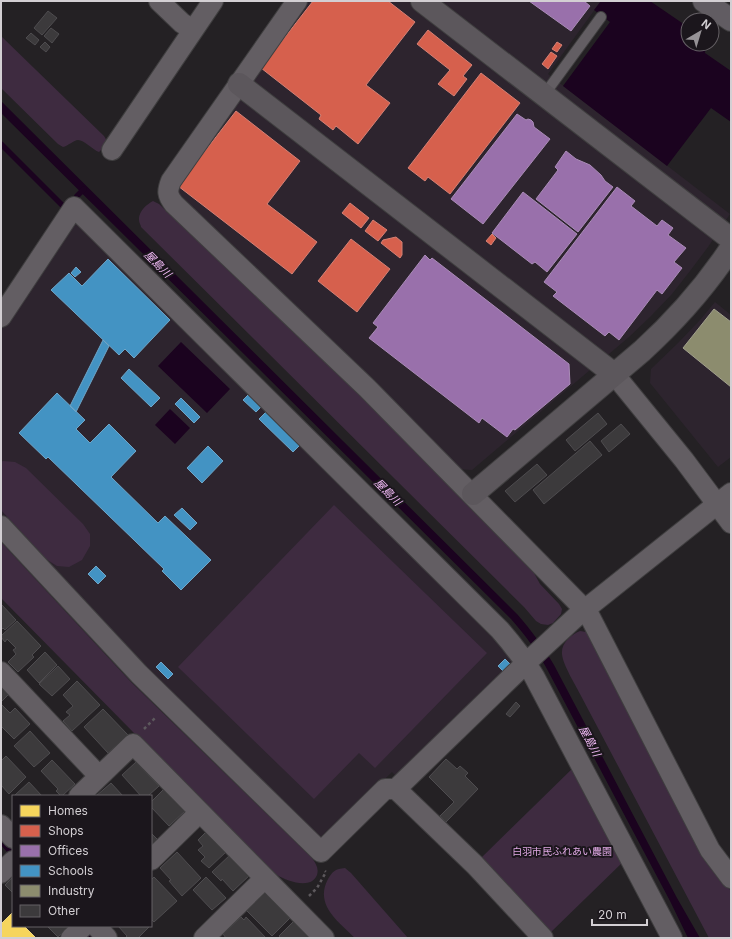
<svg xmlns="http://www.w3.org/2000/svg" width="732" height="939" font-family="Inter,'Noto Sans JP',sans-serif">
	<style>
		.built { fill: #2d242e }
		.green { fill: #3e2b40 }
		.water { fill: #1b031f }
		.homes { fill: #f6d55c; stroke: #ecd380 }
		.shops { fill: #d6604d; stroke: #d58175 }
		.offices { fill: #9970ab; stroke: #aa8cb7 }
		.schools { fill: #4393c3; stroke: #6ea5c8 }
		.industry { fill: #8c8c6e; stroke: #a1a08c }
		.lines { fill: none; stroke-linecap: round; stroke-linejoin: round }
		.stream { stroke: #1b031f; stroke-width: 5.5 }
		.building { fill: #3c3a3c; stroke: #4e4c4f }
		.lane-casing { stroke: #3f3e3f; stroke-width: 12 }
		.street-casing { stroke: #3f3e3f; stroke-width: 22 }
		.secondary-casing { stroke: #3f3e3f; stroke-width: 24 }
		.highway-casing { stroke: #3f3e3f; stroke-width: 24 }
		.path { stroke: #5d595d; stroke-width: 2.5; stroke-dasharray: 3 3; stroke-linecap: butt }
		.lane { stroke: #635e63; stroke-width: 10 }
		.street { stroke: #635e63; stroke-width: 20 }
		.secondary { stroke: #5c575c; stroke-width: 22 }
		.highway { stroke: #615c62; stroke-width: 22 }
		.labels { text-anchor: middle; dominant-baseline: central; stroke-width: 4; stroke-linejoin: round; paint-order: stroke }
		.park-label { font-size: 10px; fill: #e0a9e5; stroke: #1b161c }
		.water-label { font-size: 11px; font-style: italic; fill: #f5bdfa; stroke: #1b161c }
	</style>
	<rect width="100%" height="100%" fill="#242124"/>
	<path class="built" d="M305,1H601L548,74L730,214L708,247L690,271L672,294L651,316L629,337L472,470L457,469L179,200L177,184Z
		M76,216L519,662L399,779L392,772L321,842L143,669L1,516V329Z
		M715,302L731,315V457L718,467L650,383L651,369L678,343L700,320Z"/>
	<path class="green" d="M1,36L104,136L107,141L102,149L99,152C93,150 84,140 78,140C74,140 68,146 63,147L58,144L1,88Z
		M153,201L159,204L341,376L528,565L534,573L540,584L559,604L562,609L561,614L553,623L548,625L541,624L536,621L524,607L141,227C141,225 139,223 139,220C138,212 147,204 153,201Z
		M3,461L15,462L26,468L83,524L90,534V546L82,560L69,567L57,566L46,559L1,510V462Z
		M334,505L487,653L375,768L359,753L314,799L178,667Z
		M1,542L131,682L312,858C316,864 319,868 317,875C311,890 287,881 277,875C273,873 270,870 266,867L1,598Z
		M580,631L586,632L591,637L723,881L731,891V938H709L580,694C575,684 563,665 562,654C561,643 571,635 580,631Z
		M575,766L625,860L551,932L481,858Z
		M345,868L351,873L408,938H355C339,922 314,905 328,879C333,871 335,869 345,868Z"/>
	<path class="water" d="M601,1H650L688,27V44H706L705,53L731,71V122L711,108L667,166L563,86L610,22L594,10Z
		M1,101L517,614C531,630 543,646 554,665L677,898L700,938H688L670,901L547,669C537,651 525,635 511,619L1,113Z
		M181,342L230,389L207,413L158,366Z
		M170,409L190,428L175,444L155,425Z"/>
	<path class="homes" d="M12,913L13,926H24L36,938H1V924Z"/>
	<path class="shops" d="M313,1H388L415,22L366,85L390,103L358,144L336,126L333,130L319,119L321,115L261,68Z
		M428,30L472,65L463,76L467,79L454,96L438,84L450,70L417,44Z
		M557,42L562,45L557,52L552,49Z
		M551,52L557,56L548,69L542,64Z
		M481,73L520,103L450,194L428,177L425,181L408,168Z
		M236,111L300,161L267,204L317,242L292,274L178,186Z
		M350,203L369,218L361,228L342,213Z
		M373,220L387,230L378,241L365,231Z
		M492,234L496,238L491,245L486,241Z
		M396,237L402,242V255L400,258L381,243L383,240Z
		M351,239L390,269L357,312L318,281Z"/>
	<path class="offices" d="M529,1H584L590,6L571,31Z
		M517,114L526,120L528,119L531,120L533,122L534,127L550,139L483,224L451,199Z
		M566,151L576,159L590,165L601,175L605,181L613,187L578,232L536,199L558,170L555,167Z
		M617,187L635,201L631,206L657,226L662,220L673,228L668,235L686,248L674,262L682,268L662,294L657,290L619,340L609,332L605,336L553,296L557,292L544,282Z
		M523,192L577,234L547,272L535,262L532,264L492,233Z
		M425,255L430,260L432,258L569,364L570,384L515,430L513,429L507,437L482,418L479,423L369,338L378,327L373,323Z"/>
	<path class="schools" d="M108,259L170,320L134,358L125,349L119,355L51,290L69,273L82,286Z
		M76,267L81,272L75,277L71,273Z
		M103,340L109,346L76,412L70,406Z
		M129,369L160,398L151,407L121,378Z
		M57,393L85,420L76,429L90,443L109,424L136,451L111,477L158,523L165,516L211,560L181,590L162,571L164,569L48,457L46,459L19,433Z
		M250,393L263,405L256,412L243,400Z
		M181,398L200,417L194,423L175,404Z
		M267,411L301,444L293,452L259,419Z
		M208,446L223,461L202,483L187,468Z
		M182,508L197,523L190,530L174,515Z
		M96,566L106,576L98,584L88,574Z
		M505,659L511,665L504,672L498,666Z
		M161,662L173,674L168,679L156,667Z"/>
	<path class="industry" d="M714,309L731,322V387L683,348Z"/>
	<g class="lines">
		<path class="stream" d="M1,144L65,208
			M77,196L84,189
			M1,841L9,850
			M89,934L92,938"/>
	</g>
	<path class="building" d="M48,11L57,18L42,35L34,28Z
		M51,28L59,34L52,43L44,36Z
		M31,33L39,40L35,45L26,38Z
		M45,42L50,47L46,52L40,47Z
		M598,413L607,424L575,451L566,440Z
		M621,424L630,434L609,452L601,441Z
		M590,441L602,455L544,504L533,490Z
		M537,464L547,475L515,502L505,491Z
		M1,604L16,620L5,630L3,628L1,630Z
		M17,621L41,646L32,655L34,657L18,672L8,662L16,654L13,650L16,648L7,639L5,642L1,637V636Z
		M45,652L57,665L39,683L27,670Z
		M58,666L70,679L52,696L39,684Z
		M77,681L100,705L72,731L63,721L70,715L66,712L73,706L63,695Z
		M1,685L9,694L1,702Z
		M516,702L520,706L510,717L506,714Z
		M2,705L10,713L15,708L30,724L14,739L1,726V707Z
		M103,709L128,735L108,753L84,727Z
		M30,731L50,753L34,767L14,746Z
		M6,756L26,777L9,794L1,785V761Z
		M446,759L457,769L460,766L468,773L465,776L478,789L446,822L440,816L454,802L429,777Z
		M52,760L75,784L62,796H61L56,791L58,789L41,771Z
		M136,762L159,786L148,796H141L122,775Z
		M29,782L42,796H15V795Z
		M111,783L123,796H96Z
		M164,789L185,811L169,826L151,807V802Z
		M208,830L227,851L209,868L201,861L205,857L198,850L203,846L198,840Z
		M151,833L159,841L151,848Z
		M177,852L201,878L182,896L169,881L171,880L160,868Z
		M231,854L251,874L233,891L222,879L221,881L212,872Z
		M13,877V893L5,885Z
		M154,877L177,901L154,922L151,919V880Z
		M206,877L226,898L212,910L193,890Z
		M266,891L291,917L272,936L246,910Z
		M241,917L244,920L246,917L266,938H226L223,934Z
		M295,920L312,938H281L279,936Z
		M47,926H70L58,937Z
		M118,926H150L138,938H125L127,936Z"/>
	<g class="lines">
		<g class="lane-casing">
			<path id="lane" d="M544,95L601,17"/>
		</g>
		<g class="street-casing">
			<path id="street" d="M159,1L182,23L193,30
				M297,1L171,181C167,191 167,195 174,204L367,388L588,613L710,850L731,878
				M112,150L213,1
				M1,317L74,207L500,630C513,645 524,659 534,676L672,938
				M614,374L684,460L731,523
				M1,526L139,674L321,852L385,789H396L475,865L543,938
				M1,672L99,776
				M396,789L526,663L578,615L731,493
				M79,796L133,744L324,938
				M1,825L13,838
				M151,860L200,812
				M1,873L13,861
				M96,926L107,938
				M71,938L84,926
				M204,938L265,878"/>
		</g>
		<g class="secondary-casing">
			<path id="secondary" d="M422,1L731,239
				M239,84L614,374
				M473,494L642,351C676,320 706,286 731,248"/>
		</g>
		<g class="highway-casing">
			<path id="highway" d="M704,1L731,20"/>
		</g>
		<path class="path" d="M144,729L156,717
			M309,896L317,888L326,872L325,871"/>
		<use href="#lane" class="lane"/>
		<use href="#street" class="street"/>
		<use href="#secondary" class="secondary"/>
		<use href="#highway" class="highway"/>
	</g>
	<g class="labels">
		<g class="park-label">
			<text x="562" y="851">白羽市民ふれあい農園</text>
		</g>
		<g class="water-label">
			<text transform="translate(158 264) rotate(45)">屋島川</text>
			<text transform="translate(388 492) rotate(45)">屋島川</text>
			<text transform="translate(590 741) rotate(62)">屋島川</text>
		</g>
	</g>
	<rect width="732" height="939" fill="none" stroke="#d3cfd3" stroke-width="4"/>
	<rect x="12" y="795" width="140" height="132" fill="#1b161c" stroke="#656065"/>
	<rect x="20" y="805" width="20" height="12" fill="#f6d55c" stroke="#656065"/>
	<text x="48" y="815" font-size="12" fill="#d3cfd3">Homes</text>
	<rect x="20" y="825" width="20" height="12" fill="#d6604d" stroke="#656065"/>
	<text x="48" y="835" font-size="12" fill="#d3cfd3">Shops</text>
	<rect x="20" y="845" width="20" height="12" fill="#9970ab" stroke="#656065"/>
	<text x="48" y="855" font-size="12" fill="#d3cfd3">Offices</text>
	<rect x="20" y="865" width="20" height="12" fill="#4393c3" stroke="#656065"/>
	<text x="48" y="875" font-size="12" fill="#d3cfd3">Schools</text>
	<rect x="20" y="885" width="20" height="12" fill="#8c8c6e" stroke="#656065"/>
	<text x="48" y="895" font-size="12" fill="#d3cfd3">Industry</text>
	<rect x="20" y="905" width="20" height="12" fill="#3c3a3c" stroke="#656065"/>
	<text x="48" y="915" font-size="12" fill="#d3cfd3">Other</text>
	<g transform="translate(700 32) rotate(38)"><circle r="19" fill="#1b161c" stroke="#656065"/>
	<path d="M0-3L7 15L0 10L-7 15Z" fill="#969296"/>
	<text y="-6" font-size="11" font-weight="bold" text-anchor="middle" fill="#d3cfd3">N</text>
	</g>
	<path d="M592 919v6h55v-6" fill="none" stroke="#d3cfd3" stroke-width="2"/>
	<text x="598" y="919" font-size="12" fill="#d3cfd3" stroke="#1b161c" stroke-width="3" paint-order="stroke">20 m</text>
</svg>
